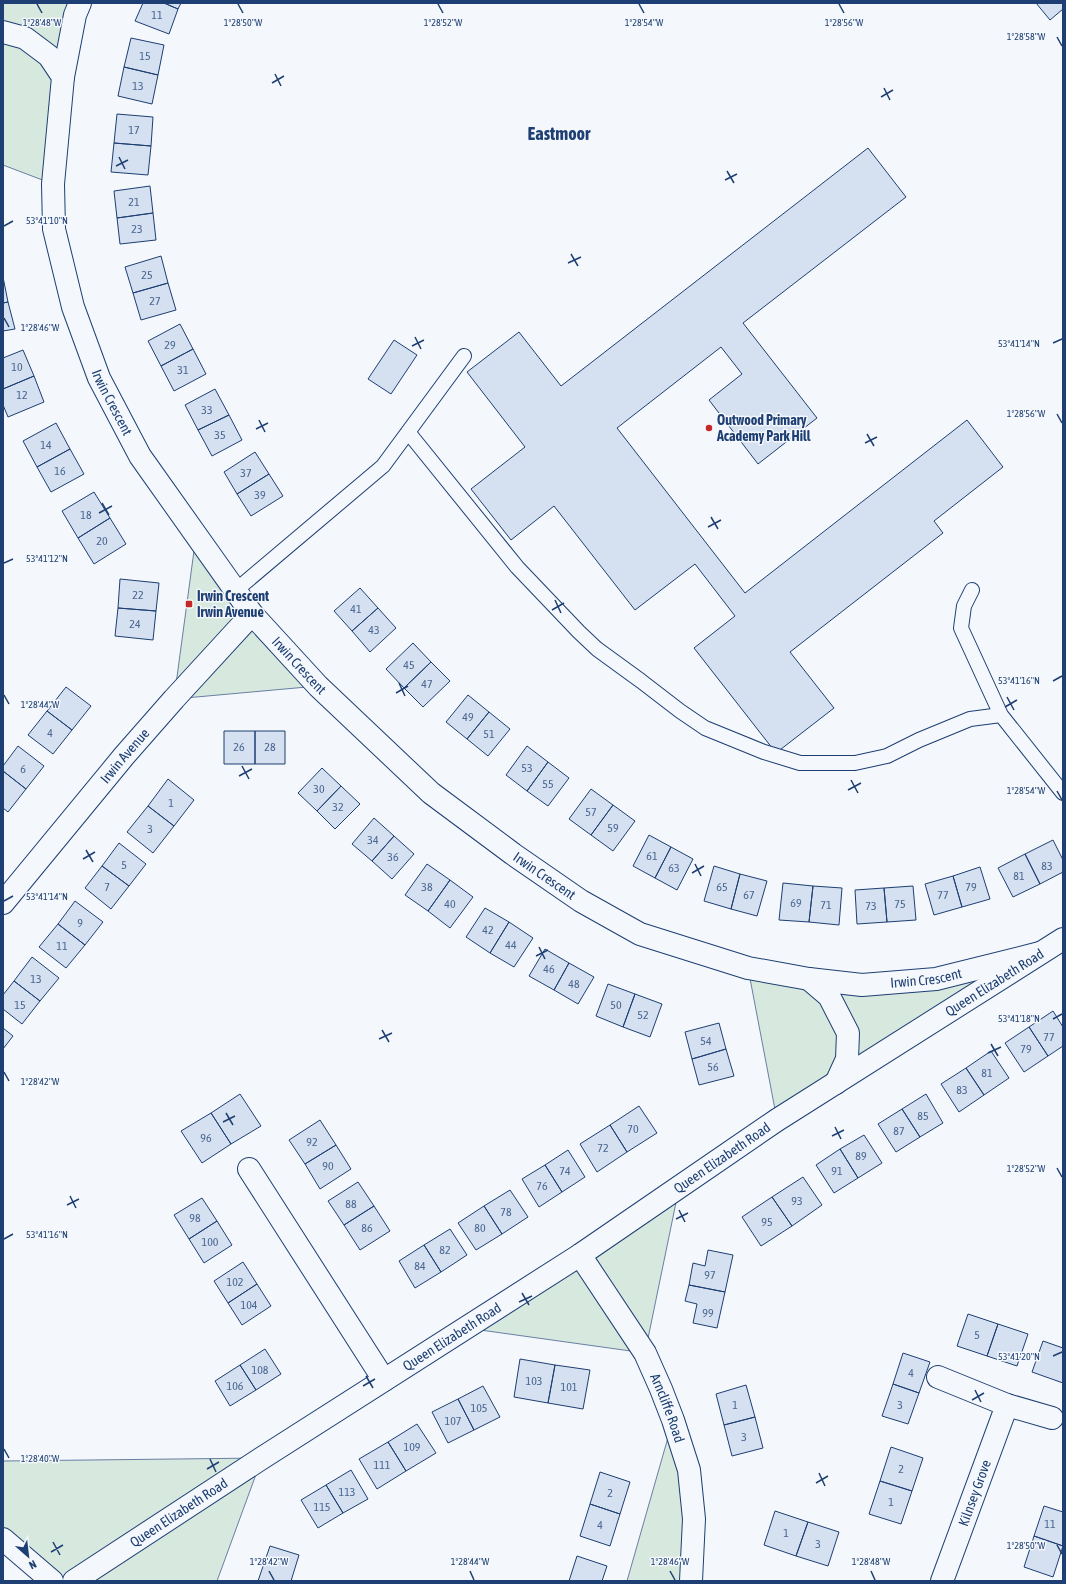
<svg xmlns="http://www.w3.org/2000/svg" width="1066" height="1584" font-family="'Asap Condensed',sans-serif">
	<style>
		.grass { fill: #d7e8df; stroke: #687fa3 }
		.building { fill: #d5e0f0; stroke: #1d3f73 }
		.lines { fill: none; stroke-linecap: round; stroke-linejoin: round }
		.service-casing { stroke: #1d3f73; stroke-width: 16 }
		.minor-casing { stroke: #1d3f73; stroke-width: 24 }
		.service { stroke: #f4f7fb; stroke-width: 14 }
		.minor { stroke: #f4f7fb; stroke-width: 22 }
		.ticks { fill: none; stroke: #1d3f73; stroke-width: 1.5 }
		.poi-dot { fill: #c62828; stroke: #f4f7fb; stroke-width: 1.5 }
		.labels { text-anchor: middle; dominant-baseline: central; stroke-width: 3; stroke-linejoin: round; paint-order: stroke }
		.number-label { font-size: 12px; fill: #4b6792 }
		.street-label { font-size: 14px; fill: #1d3f73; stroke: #f4f7fb }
		.poi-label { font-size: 14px; font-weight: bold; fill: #1d3f73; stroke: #f4f7fb; text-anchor: start }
		.district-label { font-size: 18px; font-weight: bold; fill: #1d3f73; stroke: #f4f7fb }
		.ticks-label { font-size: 10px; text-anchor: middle; fill: #1d3f73; stroke: #f4f7fb; stroke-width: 3; stroke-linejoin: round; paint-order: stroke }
	</style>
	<rect width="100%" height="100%" fill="#f4f7fb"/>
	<path class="grass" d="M3,3H80L53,184L3,165Z
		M196,536L318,686L174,699Z
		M1040,953L777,1120L748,968L862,985Z
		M679,1188L645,1353L466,1328Z
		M673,1420L691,1581H627Z
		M262,1458L217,1581H52L3,1539V1461Z"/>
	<path class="building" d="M143,3H164L178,9L169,34L135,21Z
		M164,3H181L178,9Z
		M1036,3H1063V9L1050,20Z
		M131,38L164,45L158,75L124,67Z
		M124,67L158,75L152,104L118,96Z
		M117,114L153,117L151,146L114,143Z
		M114,143L151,146L148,175L111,172Z
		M868,148L906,197L743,323L817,418L758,464L709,400L742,374L721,347L617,428L745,593L967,420L1003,467L934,521L943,533L790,652L834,708L776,753L694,648L735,616L695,564L635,610L554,506L511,540L471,489L525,447L467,372L519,332L561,386Z
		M150,186L153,213L117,218L114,191Z
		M153,213L156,240L120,244L117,218Z
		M161,256L168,283L133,293L125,267Z
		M3,277L8,302L3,303Z
		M168,283L176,310L141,320L133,293Z
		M8,302L15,329L3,331V303Z
		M180,324L193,349L161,366L148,341Z
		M394,340L417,355L391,394L368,379Z
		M193,349L206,374L174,391L161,366Z
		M23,350L34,376L3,389V358Z
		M34,376L44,402L8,417L3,405V389Z
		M215,389L229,415L198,430L185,405Z
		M229,415L242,440L212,456L198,430Z
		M56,423L70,449L37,467L23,441Z
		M70,449L84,474L51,492L37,467Z
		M255,452L269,474L237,494L224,472Z
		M269,474L283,496L251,516L237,494Z
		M94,492L110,518L78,538L62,511Z
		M110,518L126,544L94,564L78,538Z
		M120,579L159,583L156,611L118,608Z
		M360,588L378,608L352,631L334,611Z
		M118,608L156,611L153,640L115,636Z
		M378,608L396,628L370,652L352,631Z
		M413,643L431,662L404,688L386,669Z
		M431,662L450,681L423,707L404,688Z
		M66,687L91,706L72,730L47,711Z
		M468,695L489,712L467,739L446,722Z
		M47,711L72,730L53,754L28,735Z
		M489,712L510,729L488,756L467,739Z
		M224,731H255V764H224Z
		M255,731H285V764H255Z
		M18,746L44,766L26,789L3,771V766Z
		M527,746L548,762L527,791L506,775Z
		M548,762L569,778L548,806L527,791Z
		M322,768L341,786L317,811L298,793Z
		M3,771L26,789L8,812L3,808Z
		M168,779L194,800L174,826L148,806Z
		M341,786L360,804L335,829L317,811Z
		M591,789L613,805L591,835L569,819Z
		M613,805L635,821L613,851L591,835Z
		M148,806L174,826L153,853L127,832Z
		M374,818L394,836L372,861L352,844Z
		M649,835L671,847L655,878L633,866Z
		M394,836L414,854L392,879L372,861Z
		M1053,840L1063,860V872L1040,884L1025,854Z
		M119,843L146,864L129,886L102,866Z
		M671,847L693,859L677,890L655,878Z
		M1025,854L1040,884L1013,897L998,868Z
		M427,864L450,880L428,911L405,895Z
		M102,866L129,886L111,909L85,888Z
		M714,866L740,874L731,909L704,901Z
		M980,867L990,899L962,907L953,876Z
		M740,874L767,881L757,916L731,909Z
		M953,876L962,907L934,915L925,884Z
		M450,880L473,897L450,928L428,911Z
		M783,883L813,886L809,922L779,920Z
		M813,886L842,888L839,925L809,922Z
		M913,886L916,920L887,922L884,888Z
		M884,888L887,922L857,924L855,890Z
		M75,901L103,922L85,945L58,924Z
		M485,908L509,922L490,953L466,937Z
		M509,922L533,938L514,967L490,953Z
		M58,924L85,945L66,968L39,947Z
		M545,949L569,963L554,990L529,976Z
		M32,957L59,978L40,1001L14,981Z
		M569,963L594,977L578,1004L554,990Z
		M14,981L40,1001L22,1024L3,1009V995Z
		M608,984L635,994L623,1027L596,1016Z
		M635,994L662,1004L650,1037L623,1027Z
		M1053,1011L1063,1027V1046L1048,1056L1029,1027Z
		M719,1023L726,1049L692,1059L685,1032Z
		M1029,1027L1048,1056L1024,1072L1005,1043Z
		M3,1028L13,1036L3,1049Z
		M726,1049L734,1076L699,1085L692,1059Z
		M991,1051L1009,1078L984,1095L966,1068Z
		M966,1068L984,1095L959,1112L941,1084Z
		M240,1094L261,1126L231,1144L211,1113Z
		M926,1094L943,1123L920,1137L902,1109Z
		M639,1106L657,1133L627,1152L610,1125Z
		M902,1109L920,1137L896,1152L878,1124Z
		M211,1113L231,1144L202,1163L181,1131Z
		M320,1120L336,1145L305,1164L289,1140Z
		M610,1125L627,1152L597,1172L580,1144Z
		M864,1135L882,1163L858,1178L840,1149Z
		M336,1145L351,1169L320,1189L305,1164Z
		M840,1149L858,1178L834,1193L816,1165Z
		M568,1150L585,1177L562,1192L545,1165Z
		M545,1165L562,1192L539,1207L522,1179Z
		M803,1177L822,1205L792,1226L772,1197Z
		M358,1182L374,1206L344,1225L328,1201Z
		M510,1190L528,1217L502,1234L484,1206Z
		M772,1197L792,1226L761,1246L742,1217Z
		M202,1198L217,1221L189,1239L174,1215Z
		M374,1206L390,1231L360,1250L344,1225Z
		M484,1206L502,1234L476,1250L458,1223Z
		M217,1221L232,1245L204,1263L189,1239Z
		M450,1229L467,1255L441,1272L424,1245Z
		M424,1245L441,1272L415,1288L399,1261Z
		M708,1250L733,1255L725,1292L689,1285L693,1263L705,1266Z
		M243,1262L257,1284L228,1303L214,1281Z
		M257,1284L271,1306L242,1325L228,1303Z
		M689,1285L725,1292L717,1328L693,1323L697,1304L685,1301Z
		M968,1314L998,1324L987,1356L957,1346Z
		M998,1324L1028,1334L1017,1366L987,1356Z
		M1043,1341L1063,1348V1383L1032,1372Z
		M265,1349L281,1374L256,1390L240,1365Z
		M903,1353L930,1362L919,1393L893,1384Z
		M520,1359L555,1365L548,1403L514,1397Z
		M240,1365L256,1390L230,1406L215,1381Z
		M555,1365L590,1370L583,1409L548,1403Z
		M893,1384L919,1393L908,1424L882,1416Z
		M746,1385L755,1417L724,1425L716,1394Z
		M483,1386L500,1417L474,1430L458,1399Z
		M458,1399L474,1430L448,1443L432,1412Z
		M755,1417L763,1448L732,1456L724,1425Z
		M417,1424L436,1453L406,1471L388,1442Z
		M388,1442L406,1471L377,1489L359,1459Z
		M891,1447L923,1458L912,1491L880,1481Z
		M351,1470L368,1499L343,1513L326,1485Z
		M600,1472L630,1482L620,1514L590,1504Z
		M880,1481L912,1491L901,1524L869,1514Z
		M326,1485L343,1513L318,1528L301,1500Z
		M590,1504L620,1514L610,1546L580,1536Z
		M1044,1506L1063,1512V1546L1034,1536Z
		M775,1511L808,1522L796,1556L764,1545Z
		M808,1522L839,1532L828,1566L796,1556Z
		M1034,1536L1063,1546L1053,1577L1024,1567Z
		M270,1546L299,1555L291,1581H258Z
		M577,1556L607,1566L602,1581H569Z"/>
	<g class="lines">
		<g class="service-casing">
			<path id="service" d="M408,432L517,567L579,632L597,649L641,681L680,711L705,728L764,752L800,763H855L887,756L919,740L970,719L1001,715
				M972,590L964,606L961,628L1001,715L1063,793
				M235,591L383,466L464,356"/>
		</g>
		<g class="minor-casing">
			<g id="minor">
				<path id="s1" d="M3,32L25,38L49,56L63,77L53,184L54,229L73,307L99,378L140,456L252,614L318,686L431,793L513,854L581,901L640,934L748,968L809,979L862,985L936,979L1040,953"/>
				<path d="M63,77L75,15L80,3"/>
				<path id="s2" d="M3,903L124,756L174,699L252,614"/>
				<path d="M809,979L829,996L848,1033L847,1059L836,1083"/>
				<path d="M249,1169L384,1380"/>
				<path id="s3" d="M580,1255L645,1353L661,1389L673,1420L689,1470L694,1519L691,1581"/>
				<path d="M938,1377L1007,1405L1052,1418"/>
				<path d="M3,1539L52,1581"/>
				<path id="s4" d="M74,1581L262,1458L580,1255L777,1120L1063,939"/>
				<path id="s5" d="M942,1581L1007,1405"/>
			</g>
		</g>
		<use href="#service" class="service"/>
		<use href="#minor" class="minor"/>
	</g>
	<path class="ticks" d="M37,4L42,13M238,4L243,13M438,4L443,13M639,4L644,13M839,4L844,13M1057,37L1062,46M275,74L281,86M272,83L284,76M884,88L890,100M881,97L893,90M119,157L125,169M116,166L128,160M727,171L734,183M725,180L737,174M4,226L13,221M571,254L578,266M568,263L581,257M4,318L9,327M415,337L421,349M1053,343L1062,339M412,346L424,340M1057,414L1062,423M259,420L265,432M256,429L268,423M867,434L874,446M865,443L877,437M102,503L109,515M99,513L112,506M711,517L718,529M708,527L721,520M4,563L13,559M555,600L561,613M552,610L564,603M1053,681L1062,676M399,683L405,696M396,693L408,686M4,695L9,704M1007,697L1014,710M1005,707L1017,700M242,766L249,779M239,776L252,769M851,780L858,793M848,790L861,783M1057,791L1062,800M86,850L93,862M83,859L95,852M695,864L701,876M692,873L704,866M4,901L13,896M539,947L545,959M536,956L548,950M1053,1019L1062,1014M382,1030L389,1042M379,1039L392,1033M991,1044L998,1056M988,1053L1001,1047M4,1072L9,1081M226,1113L233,1125M223,1122L235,1116M835,1127L841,1139M832,1136L844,1130M1057,1168L1062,1177M70,1196L76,1208M67,1205L79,1199M679,1210L685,1222M676,1219L688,1213M4,1239L13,1234M522,1293L529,1305M519,1302L532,1296M1053,1356L1062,1352M366,1376L373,1388M363,1386L375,1379M975,1390L981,1402M972,1400L984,1393M4,1449L9,1458M210,1459L216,1472M207,1469L219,1462M819,1473L825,1486M816,1483L828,1476M53,1542L60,1555M1057,1545L1062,1554M51,1552L63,1545M269,1571L274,1580M470,1571L474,1580M670,1571L675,1580M871,1571L875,1580"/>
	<g class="poi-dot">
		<circle cx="709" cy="428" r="4"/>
		<rect x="185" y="600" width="8" height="8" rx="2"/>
	</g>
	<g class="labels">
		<g class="number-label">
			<text x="157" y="15">11</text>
			<text x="145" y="56">15</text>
			<text x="138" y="86">13</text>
			<text x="134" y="130">17</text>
			<text x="134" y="202">21</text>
			<text x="137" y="229">23</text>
			<text x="147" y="275">25</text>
			<text x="155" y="301">27</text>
			<text x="170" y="345">29</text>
			<text x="17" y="367">10</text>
			<text x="183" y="370">31</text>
			<text x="22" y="395">12</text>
			<text x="207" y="410">33</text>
			<text x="220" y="435">35</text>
			<text x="46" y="445">14</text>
			<text x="60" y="471">16</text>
			<text x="246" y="473">37</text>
			<text x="260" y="495">39</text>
			<text x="86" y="515">18</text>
			<text x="102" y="541">20</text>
			<text x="138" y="595">22</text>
			<text x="356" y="609">41</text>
			<text x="135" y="624">24</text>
			<text x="374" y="630">43</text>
			<text x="409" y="665">45</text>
			<text x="427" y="684">47</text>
			<text x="468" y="717">49</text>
			<text x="50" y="733">4</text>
			<text x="489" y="734">51</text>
			<text x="239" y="747">26</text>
			<text x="270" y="747">28</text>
			<text x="527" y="768">53</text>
			<text x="23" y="769">6</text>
			<text x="548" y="784">55</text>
			<text x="319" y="789">30</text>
			<text x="171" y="803">1</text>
			<text x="338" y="807">32</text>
			<text x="591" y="812">57</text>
			<text x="613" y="828">59</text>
			<text x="150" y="829">3</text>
			<text x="373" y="840">34</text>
			<text x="652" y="856">61</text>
			<text x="393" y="857">36</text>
			<text x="124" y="865">5</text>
			<text x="1047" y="866">83</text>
			<text x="674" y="868">63</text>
			<text x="1019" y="876">81</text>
			<text x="107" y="887">7</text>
			<text x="427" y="887">38</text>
			<text x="722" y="887">65</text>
			<text x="971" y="887">79</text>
			<text x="749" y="895">67</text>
			<text x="943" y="895">77</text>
			<text x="796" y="903">69</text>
			<text x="450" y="904">40</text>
			<text x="900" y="904">75</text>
			<text x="826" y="905">71</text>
			<text x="871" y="906">73</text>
			<text x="80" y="923">9</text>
			<text x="488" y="930">42</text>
			<text x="511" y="945">44</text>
			<text x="62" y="946">11</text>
			<text x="549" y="969">46</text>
			<text x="36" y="979">13</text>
			<text x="574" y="984">48</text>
			<text x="20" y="1005">15</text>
			<text x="616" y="1005">50</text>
			<text x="643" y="1015">52</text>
			<text x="1049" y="1037">77</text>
			<text x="706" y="1041">54</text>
			<text x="1026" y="1049">79</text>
			<text x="713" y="1067">56</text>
			<text x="987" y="1073">81</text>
			<text x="962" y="1090">83</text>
			<text x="923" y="1116">85</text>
			<text x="633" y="1129">70</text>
			<text x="899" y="1131">87</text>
			<text x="206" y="1138">96</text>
			<text x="312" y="1142">92</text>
			<text x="603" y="1148">72</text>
			<text x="861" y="1156">89</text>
			<text x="328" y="1166">90</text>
			<text x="565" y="1171">74</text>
			<text x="837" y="1171">91</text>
			<text x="542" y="1186">76</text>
			<text x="797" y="1201">93</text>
			<text x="351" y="1204">88</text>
			<text x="506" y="1212">78</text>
			<text x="195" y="1218">98</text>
			<text x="767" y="1222">95</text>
			<text x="367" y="1228">86</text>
			<text x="480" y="1228">80</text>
			<text x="210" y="1242">100</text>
			<text x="445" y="1250">82</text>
			<text x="420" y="1266">84</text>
			<text x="710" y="1275">97</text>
			<text x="235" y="1282">102</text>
			<text x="249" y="1305">104</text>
			<text x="708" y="1313">99</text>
			<text x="977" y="1335">5</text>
			<text x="260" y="1370">108</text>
			<text x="911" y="1373">4</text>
			<text x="534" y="1381">103</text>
			<text x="235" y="1386">106</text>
			<text x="569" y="1387">101</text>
			<text x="735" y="1405">1</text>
			<text x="900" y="1405">3</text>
			<text x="479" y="1408">105</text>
			<text x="453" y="1421">107</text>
			<text x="744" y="1437">3</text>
			<text x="412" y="1447">109</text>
			<text x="382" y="1465">111</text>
			<text x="901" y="1469">2</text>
			<text x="347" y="1492">113</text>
			<text x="610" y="1493">2</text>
			<text x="891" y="1502">1</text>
			<text x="322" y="1507">115</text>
			<text x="1050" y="1524">11</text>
			<text x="600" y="1525">4</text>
			<text x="786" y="1533">1</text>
			<text x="818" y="1544">3</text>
		</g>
		<g class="street-label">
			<text stroke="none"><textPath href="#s1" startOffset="414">Irwin Crescent</textPath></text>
			<text stroke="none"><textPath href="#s1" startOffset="738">Irwin Crescent</textPath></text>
			<text stroke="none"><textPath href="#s2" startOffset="191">Irwin Avenue</textPath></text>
			<text stroke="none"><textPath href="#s1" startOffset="1062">Irwin Crescent</textPath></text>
			<text stroke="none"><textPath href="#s1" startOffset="1467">Irwin Crescent</textPath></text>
			<text stroke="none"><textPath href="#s4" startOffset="1098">Queen Elizabeth Road</textPath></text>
			<text stroke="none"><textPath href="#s4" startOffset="774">Queen Elizabeth Road</textPath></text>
			<text stroke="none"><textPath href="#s4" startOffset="450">Queen Elizabeth Road</textPath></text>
			<text stroke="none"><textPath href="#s3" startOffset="177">Arncliffe Road</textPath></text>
			<text stroke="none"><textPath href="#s5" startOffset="94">Kilnsey Grove</textPath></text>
			<text stroke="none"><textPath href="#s4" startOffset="125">Queen Elizabeth Road</textPath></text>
		</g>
		<g class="poi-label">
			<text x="717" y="420">Outwood Primary<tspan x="717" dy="16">Academy Park Hill</tspan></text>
			<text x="197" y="596">Irwin Crescent<tspan x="197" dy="16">Irwin Avenue</tspan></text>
		</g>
		<g class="district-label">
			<text x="559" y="133">Eastmoor</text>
		</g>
	</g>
	<g class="ticks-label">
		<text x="243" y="26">1°28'50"W</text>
		<text x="443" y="26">1°28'52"W</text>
		<text x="644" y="26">1°28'54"W</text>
		<text x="42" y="26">1°28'48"W</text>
		<text x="844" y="26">1°28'56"W</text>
		<text x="1026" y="40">1°28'58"W</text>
		<text x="47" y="224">53°41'10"N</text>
		<text x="40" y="331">1°28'46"W</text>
		<text x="1019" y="347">53°41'14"N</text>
		<text x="1026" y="417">1°28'56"W</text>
		<text x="47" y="562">53°41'12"N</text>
		<text x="1019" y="684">53°41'16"N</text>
		<text x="40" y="708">1°28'44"W</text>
		<text x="1026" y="794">1°28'54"W</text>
		<text x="47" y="900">53°41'14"N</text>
		<text x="1019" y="1022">53°41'18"N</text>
		<text x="40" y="1085">1°28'42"W</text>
		<text x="1026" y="1172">1°28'52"W</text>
		<text x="47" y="1238">53°41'16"N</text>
		<text x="1019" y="1360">53°41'20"N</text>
		<text x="40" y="1462">1°28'40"W</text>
		<text x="1026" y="1549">1°28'50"W</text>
		<text x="269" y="1565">1°28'42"W</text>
		<text x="470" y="1565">1°28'44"W</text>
		<text x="670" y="1565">1°28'46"W</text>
		<text x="871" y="1565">1°28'48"W</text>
	</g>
	<rect width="1066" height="1584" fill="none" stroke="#1d3f73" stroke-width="8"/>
	<g transform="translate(28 1556) rotate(152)" stroke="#f4f7fb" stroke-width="3" paint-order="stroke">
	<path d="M0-3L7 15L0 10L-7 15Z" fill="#1d3f73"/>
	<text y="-6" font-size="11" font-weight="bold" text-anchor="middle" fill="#1d3f73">N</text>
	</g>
</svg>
